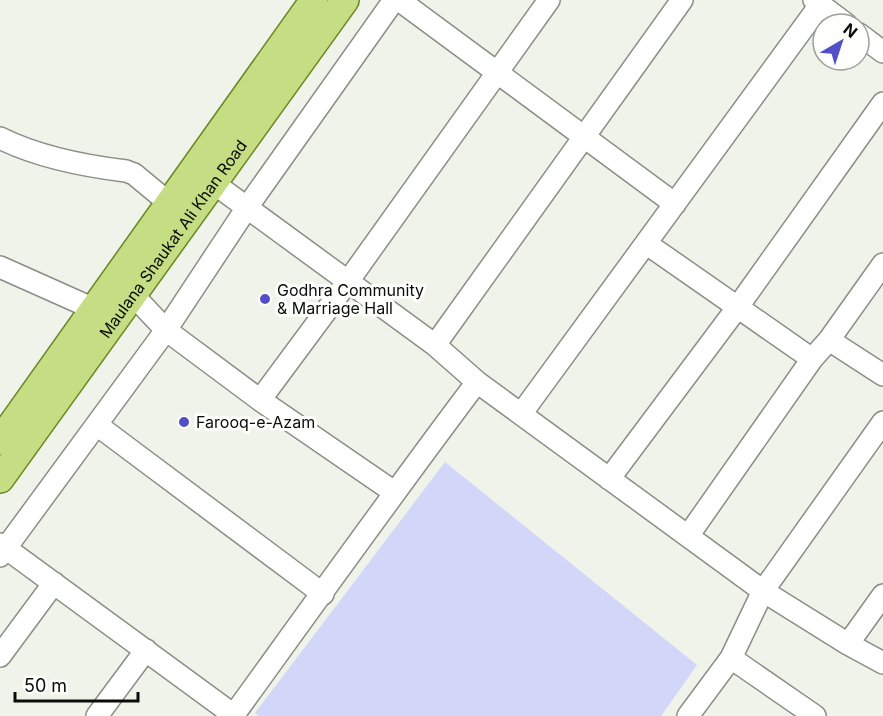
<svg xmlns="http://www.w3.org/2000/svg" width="883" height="716" font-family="Inter,sans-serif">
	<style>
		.green { fill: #d2d7f9 }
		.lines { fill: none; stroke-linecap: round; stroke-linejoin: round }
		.minor-casing { stroke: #8b8e87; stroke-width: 24 }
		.major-casing { stroke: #6b8523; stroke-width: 30 }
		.minor { stroke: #fff; stroke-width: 21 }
		.major { stroke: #c5dd83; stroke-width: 27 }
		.poi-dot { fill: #534fc6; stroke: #fefffc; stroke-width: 2 }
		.labels { text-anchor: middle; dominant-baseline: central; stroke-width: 6; stroke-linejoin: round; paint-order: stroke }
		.street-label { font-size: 16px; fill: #0b0c0a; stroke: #fefffc }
		.poi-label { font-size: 16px; fill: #0b0c0a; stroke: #fefffc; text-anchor: start }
	</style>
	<rect width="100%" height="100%" fill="#eff3ea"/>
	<path class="green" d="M445,462L697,665L661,716H259L255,713Z"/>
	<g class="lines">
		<g class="minor-casing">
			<path id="minor" d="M399,0L675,204
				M814,0L846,24
				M859,34L883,52
				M0,138C38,157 84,166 126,171L134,174L169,203
				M212,182L435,345L477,382L763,591L848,644L883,663
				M647,244L812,359
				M0,267L94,309
				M132,294L166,330L260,400L394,492
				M829,340L883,375
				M435,345L682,0
				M260,400L349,280L549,0
				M521,414L820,5
				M97,425L323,594
				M609,479L737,308L883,103
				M688,536L812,359L829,340L883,264
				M0,544L235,716
				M0,556L166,330L248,206L394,0
				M848,644L883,595
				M0,656L54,583
				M731,658L815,716
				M97,716L146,650
				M233,716C314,604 394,492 477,382
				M688,716L731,658L763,591L883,422"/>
		</g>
		<g class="major-casing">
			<g id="major">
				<path d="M0,441L314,0"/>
				<path id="s1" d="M0,479L345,0"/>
			</g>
		</g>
		<use href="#minor" class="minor"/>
		<use href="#major" class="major"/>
	</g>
	<g class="poi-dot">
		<circle cx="265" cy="299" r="6"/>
		<circle cx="184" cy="422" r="6"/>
	</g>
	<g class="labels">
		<g class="street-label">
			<text stroke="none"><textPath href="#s1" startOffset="296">Maulana Shaukat Ali Khan Road</textPath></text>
		</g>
		<g class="poi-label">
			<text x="277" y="290">Godhra Community<tspan x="277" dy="18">&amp; Marriage Hall</tspan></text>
			<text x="196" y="422">Farooq-e-Azam</text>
		</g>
	</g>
	<g transform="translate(841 42) rotate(39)"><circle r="28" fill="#fefffc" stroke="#9d9e9b" stroke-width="1.5"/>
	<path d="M0-4.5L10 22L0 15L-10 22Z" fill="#534fc6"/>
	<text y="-9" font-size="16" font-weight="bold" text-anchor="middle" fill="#0b0c0a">N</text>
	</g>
	<path d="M15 692v9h123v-9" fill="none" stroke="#0b0c0a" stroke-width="3"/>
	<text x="24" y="692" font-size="18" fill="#0b0c0a" stroke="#fefffc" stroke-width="4.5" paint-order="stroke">50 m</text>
</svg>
